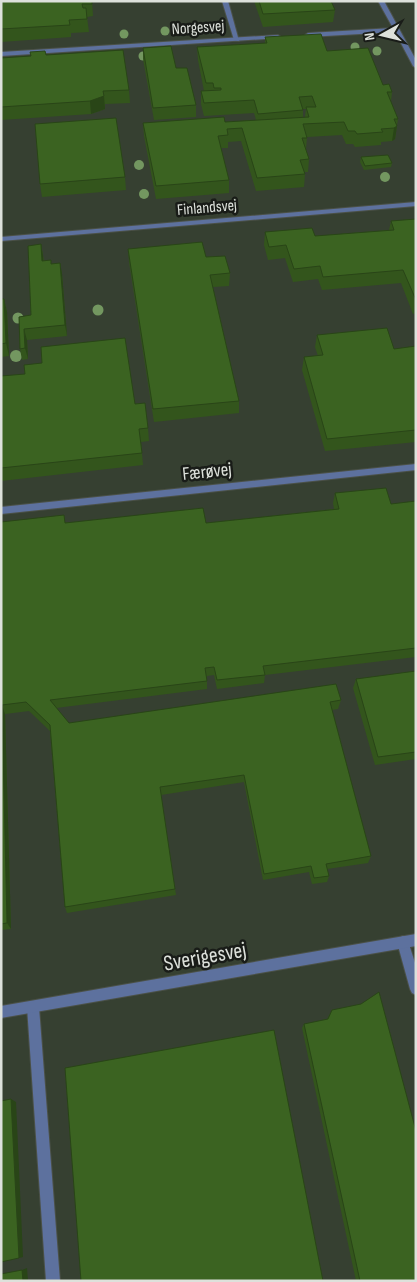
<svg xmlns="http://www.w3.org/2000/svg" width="417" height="1282" font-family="'Sofia Sans Condensed',sans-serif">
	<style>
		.built { fill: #364031 }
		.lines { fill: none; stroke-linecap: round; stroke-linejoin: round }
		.service-casing { stroke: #4b5148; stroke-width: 2 }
		.minor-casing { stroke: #4b5148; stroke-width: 2 }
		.tertiary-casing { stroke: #4b5148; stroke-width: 2 }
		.service { fill: #5d719e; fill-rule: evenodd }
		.minor { fill: #5d719e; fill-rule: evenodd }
		.tertiary { fill: #5d719e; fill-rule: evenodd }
		.tree { fill: #739760 }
		.wall { fill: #33551c; fill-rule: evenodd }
		.shaded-wall { fill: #294517 }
		.building { fill: #3b6321; stroke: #294517 }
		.labels { text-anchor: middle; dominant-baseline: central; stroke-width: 5; stroke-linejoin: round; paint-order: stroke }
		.far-street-label { font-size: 16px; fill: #dde1db; stroke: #191c18 }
		.street-label { font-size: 19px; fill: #dde1db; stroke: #191c18 }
		.near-street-label { font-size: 22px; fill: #dde1db; stroke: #191c18 }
	</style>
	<rect width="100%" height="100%" fill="#2f362c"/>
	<path class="built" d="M1,1H416V1281H1Z"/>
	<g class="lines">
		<g class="service-casing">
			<path id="service" d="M222,1H228L239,41L234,40Z
				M403,936L407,938L416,966V995L412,993L410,989L397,942L399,938Z
				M33,1001L37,1003L39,1007L60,1281H46L27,1007L29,1003Z"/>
		</g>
		<g class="minor-casing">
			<path id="minor" d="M378,1H384L416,60V68L413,66L395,32L308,37L305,35L308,33L393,28Z
				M278,35L281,37L280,38L1,56V52Z
				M416,202V206L1,241V237Z
				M416,464V470L1,514V507Z"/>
		</g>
		<g class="tertiary-casing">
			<path id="tertiary" d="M416,934V946L1,1018V1006Z"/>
		</g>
		<use href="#service" class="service"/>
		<use href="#minor" class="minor"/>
		<use href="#tertiary" class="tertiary"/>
	</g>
	<g class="tree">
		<circle cx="205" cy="29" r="4.5"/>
		<circle cx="165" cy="31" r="4.5"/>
		<circle cx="124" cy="34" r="4.5"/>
		<circle cx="355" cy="47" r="4.5"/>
		<circle cx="377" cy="51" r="4.5"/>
		<circle cx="143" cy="56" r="4.5"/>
		<circle cx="139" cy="165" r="5"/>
		<circle cx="385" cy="177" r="5"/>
		<circle cx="144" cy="194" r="5"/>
		<circle cx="98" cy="310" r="5.5"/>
		<circle cx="18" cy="318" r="5.5"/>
		<circle cx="16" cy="356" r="6"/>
	</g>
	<path class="wall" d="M1,1H92L93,16L87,17L89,32L71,33V37L1,42Z
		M254,1H331L335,10L333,22L263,27Z
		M265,37L327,51L383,85L392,92L391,102L398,119L395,139L392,141L381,142V145L355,147L353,144H346L342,135L307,137L306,149L309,159L308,172H305V174L304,187L256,191L241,141L228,142V148H221L229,180V193L156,199L144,136L143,123L225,122L256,120L254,113L204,116L201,104V91H204L198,60L197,47L265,43ZM303,109H306L305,117L303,118Z
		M143,48L176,68L196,105V117L154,120L143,59Z
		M46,55L129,90L130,103L105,104V109L91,114L1,120V58Z
		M361,157L392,163L391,167L364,170L360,162Z
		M125,177L126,190L42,197L40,184Z
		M416,219V313L413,314L401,283L322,290L318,279L293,282L285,258L268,260L264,245L265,232L315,236L389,230L391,221Z
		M41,244L44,261L51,264L60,263L62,274L67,336L27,340L28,359L22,360L20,349L19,317L31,315Z
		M128,249L206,257L230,273L229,286L213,287L239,401V413L154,422L129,262Z
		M1,299H4L7,312L9,356L1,357Z
		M317,335L394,349L416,346V442L325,451L302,370L304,357L318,356L315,347Z
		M1,376L135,404L148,428L149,441L141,442L143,465L1,481Z
		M335,493L391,504L416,501V657L265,675L264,683L217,689L214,675L207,676V689L56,708L69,723L341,700L338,709L332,710L371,856L368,863L327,869L329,876L327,882L312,884L309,872L263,880L244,782L161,795L176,895L67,913L65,907L50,731L29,711L5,714L11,929L1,930V522L206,523L334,509L333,503Z
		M416,671V759L375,765L353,688L356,679Z
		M332,1010L416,1281H356L302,1028L304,1024L327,1019Z"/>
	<path class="shaded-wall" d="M104,96L105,109L91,114L90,101Z
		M397,126L395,139L392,141L394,128Z
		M41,244L43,256L44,272L42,261Z
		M60,263L62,274L67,336L65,325Z
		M4,299L7,312L9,356L6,343Z
		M24,329L27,340L28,359L25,348Z
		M2,705L5,714L11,929L7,923Z
		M11,1099L16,1102L23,1257L19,1258Z
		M27,1268L28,1281H23L22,1270Z"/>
	<path class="building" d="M1,1H92V4H82L83,8H86L87,19L69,20L70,25L1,29Z
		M259,1H331L335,10L263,14Z
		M321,34L327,51L368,48L383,85L389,84L392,92H387L398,119H394L397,126L394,128L381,129L383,132L357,134L355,131H348L344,122L303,124L307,138H302L309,159L300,160L305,174L257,178L242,128L227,129L228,135L218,136L229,180L156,186L143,123L224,117L225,122L309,117L306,107H316L312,96L299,97L303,110L258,114L254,100L204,103L201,91L221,90V88H214L213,83H206L197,47L267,43L265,37Z
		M171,46L176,68H187L196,105L153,108L143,48Z
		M123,50L129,90L103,91L104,96L90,101L1,107V58L31,56L30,52L45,51L46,55Z
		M116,118L125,177L40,184L35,124Z
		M388,155L392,163L365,166L361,157Z
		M416,219V300L403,270L323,277L320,266L294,269L286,245L269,247L265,232L312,228L315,236L394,230L391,221Z
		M202,242L206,257L225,256L230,273L210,275L239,401L153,409L128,249Z
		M41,244L42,261L51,260V264L60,263L65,325L24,329L25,348L20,349L19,317L31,315L28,246Z
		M1,299H4L6,343L1,344Z
		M387,328L394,349L416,346V430L327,439L304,357L323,355L317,335Z
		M125,338L135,404L145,403L148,428L139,429L142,453L1,468V376L25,374L24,365L42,363L41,347Z
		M386,488L391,504L416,501V648L263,666L265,675L217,680L214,667L205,668L207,681L50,700L69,723L336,684L341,700L330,702L371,856L326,864L329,876L314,878L311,866L264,874L244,775L160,787L175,889L65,907L50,725L26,702L2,705L7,923L1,924V522L64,515L65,523L203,508L206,523L339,509L335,493Z
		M416,671V752L378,757L356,679Z
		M379,992L416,1131V1281H360L304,1024L328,1019L332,1010L361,1004Z
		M274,1030L323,1281H81L65,1068Z
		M11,1099L19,1258L1,1262V1101Z
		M22,1270L23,1281H1V1274Z"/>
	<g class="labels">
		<g class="far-street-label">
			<text transform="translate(198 28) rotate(-4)">Norgesvej</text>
			<text transform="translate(207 208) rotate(-5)">Finlandsvej</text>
		</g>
		<g class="street-label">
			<text transform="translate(207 472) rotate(-6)">Færøvej</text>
		</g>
		<g class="near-street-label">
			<text transform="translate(205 957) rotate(-10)">Sverigesvej</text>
		</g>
	</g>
	<rect width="417" height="1282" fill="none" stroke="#dde1db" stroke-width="5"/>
	<g transform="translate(382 35) rotate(262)" stroke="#191c18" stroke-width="4" paint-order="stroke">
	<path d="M0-4L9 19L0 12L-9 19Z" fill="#dde1db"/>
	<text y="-8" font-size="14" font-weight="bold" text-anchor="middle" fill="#dde1db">N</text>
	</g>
</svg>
